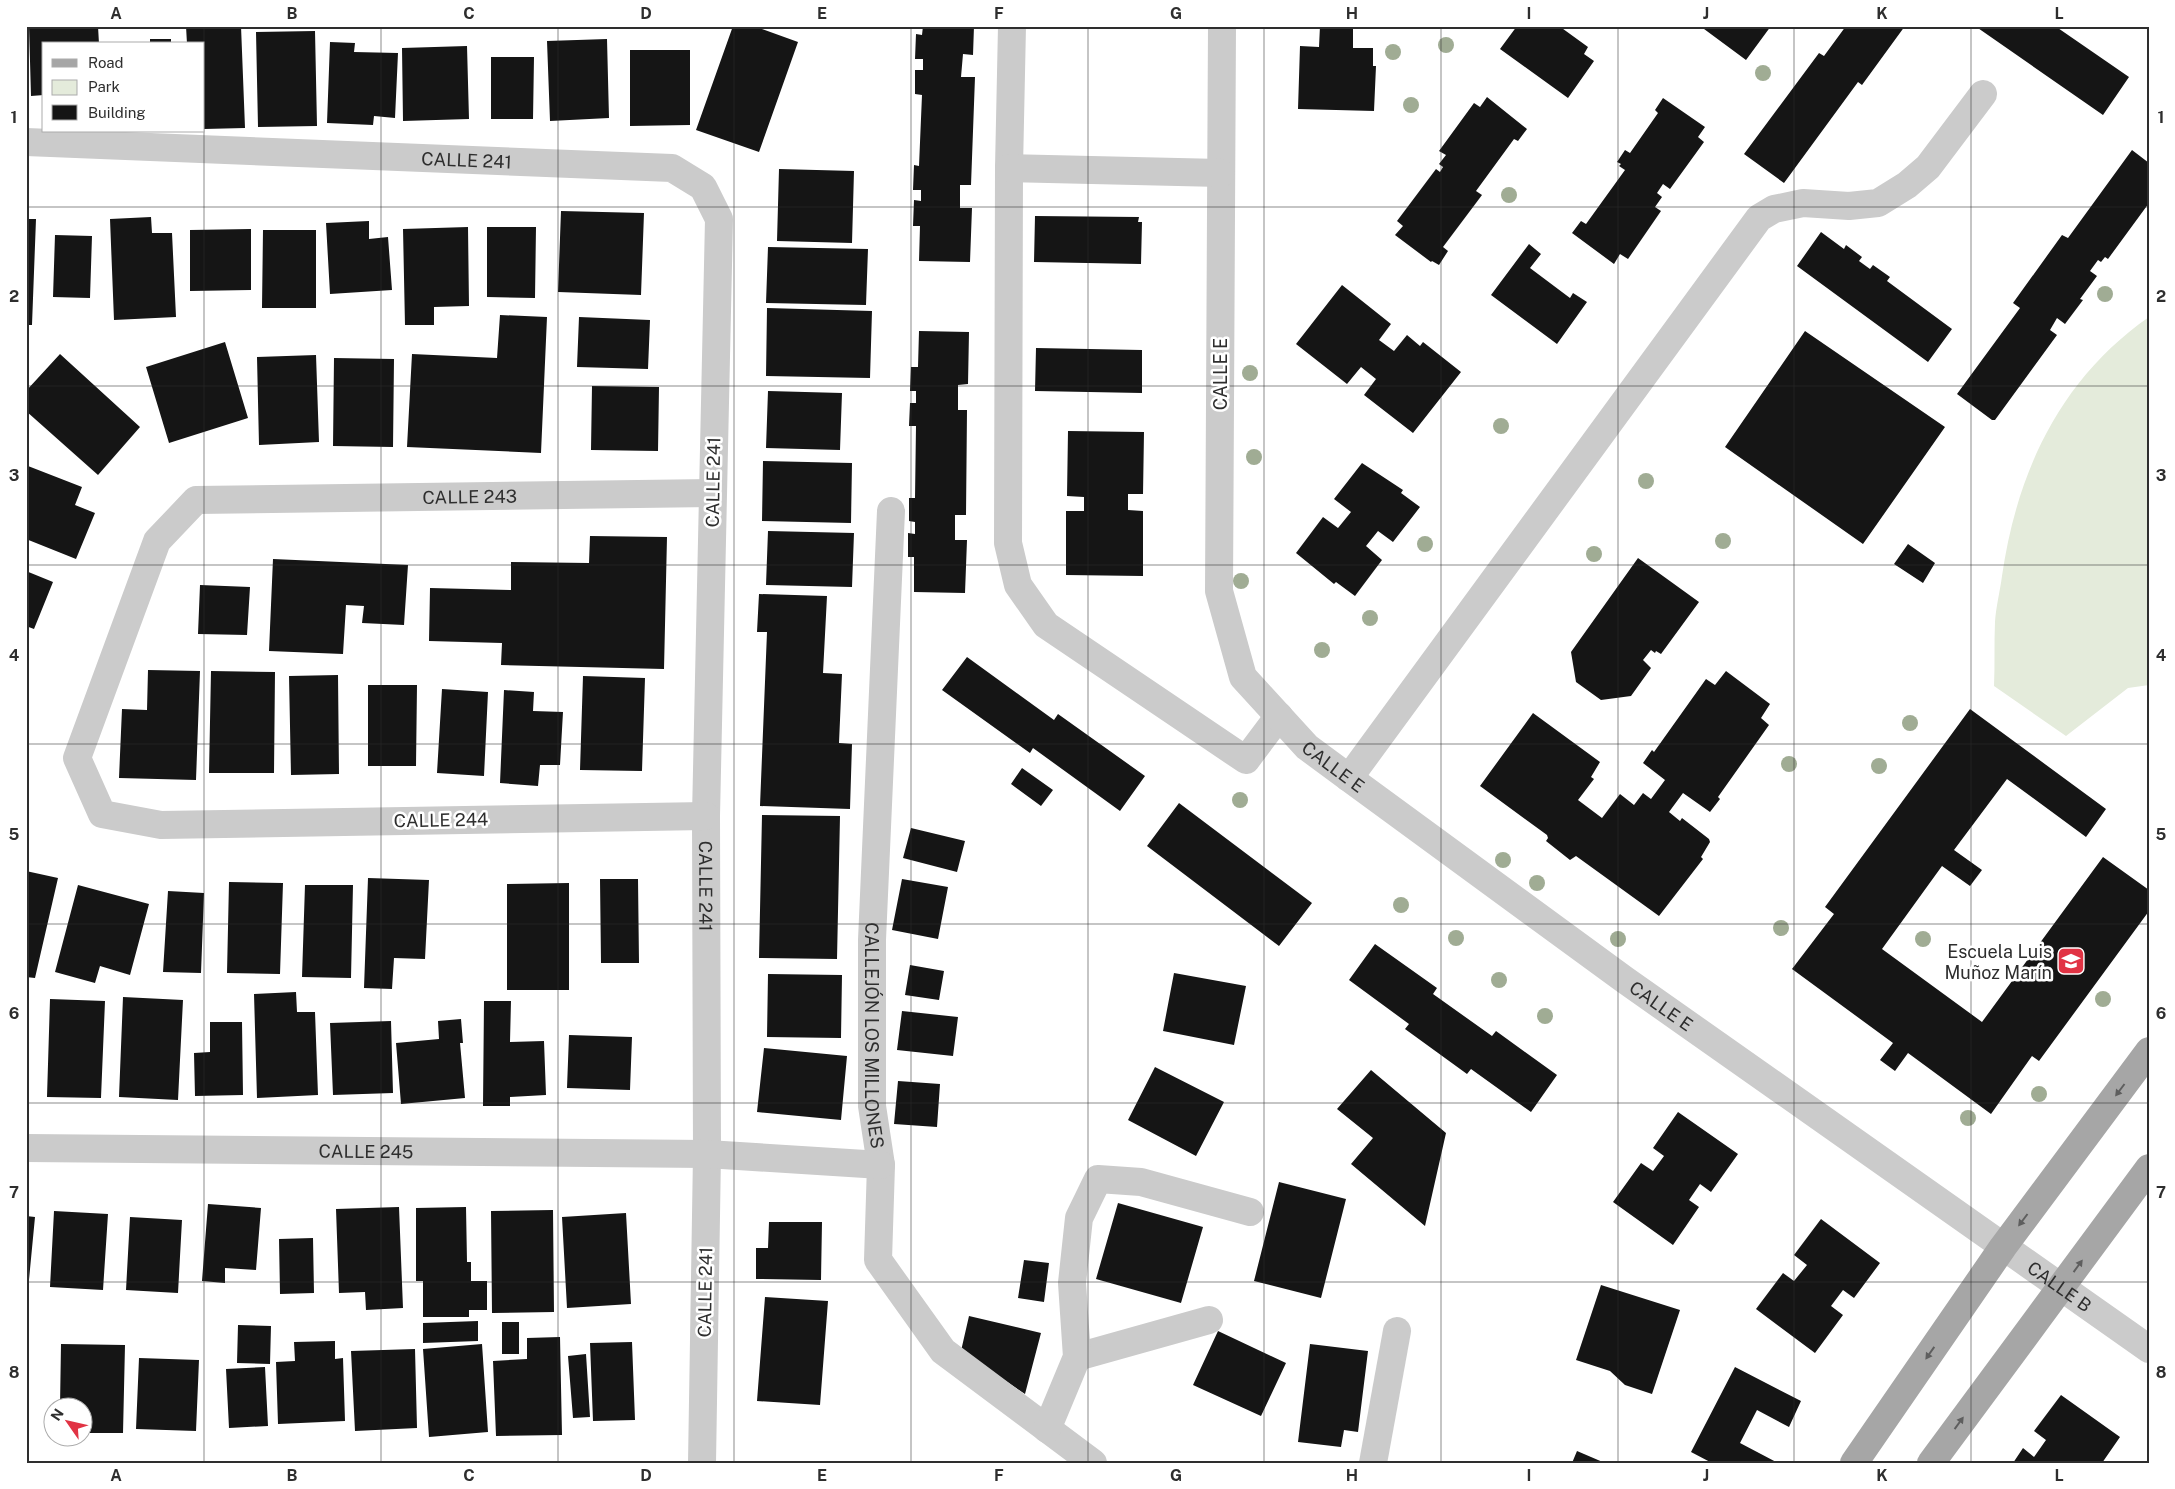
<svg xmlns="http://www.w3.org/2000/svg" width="2175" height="1489" font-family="'Public Sans',sans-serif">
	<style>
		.green { fill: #e4ebdb }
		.building { fill: #151515 }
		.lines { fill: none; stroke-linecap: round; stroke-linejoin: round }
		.minor { stroke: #cbcbcb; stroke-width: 28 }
		.major { stroke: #a6a6a6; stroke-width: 28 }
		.tree { fill: #a0ac94 }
		.oneway { fill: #5e5e5e }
		.grid { fill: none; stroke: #2e2e2e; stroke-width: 1; stroke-opacity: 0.55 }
		.labels { text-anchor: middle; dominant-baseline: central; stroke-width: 5; stroke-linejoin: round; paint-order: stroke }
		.street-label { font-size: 18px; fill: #2e2e2e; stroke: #fff }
		.poi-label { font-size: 18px; fill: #2e2e2e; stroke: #fff; text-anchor: end }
		.neatline { fill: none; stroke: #2e2e2e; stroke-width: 2 }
		.grid-label { font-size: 16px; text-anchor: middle; font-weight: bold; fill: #2e2e2e }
	</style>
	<rect width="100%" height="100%" fill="#fff"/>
	<path class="green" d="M2149,317V685L2128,688L2066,736L1994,686C1995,665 1994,643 1995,622C1996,607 2000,591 2002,576C2017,472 2060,379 2149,317Z"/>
	<path class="building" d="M29,26H98L99,44H44V95L31,96Z
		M186,26H241L245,128L204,129V44H187Z
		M733,26H754L798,42L759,152L696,130Z
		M923,26H974L973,55L963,54L961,77H975L971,185H960V208H972L970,262L919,261L920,226H913L914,200L921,201V190H913L914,165L919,166L922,95L915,94V70H923V59H915L916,34L922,35Z
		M1320,26H1374V29H1353V48H1373V66H1376L1374,111L1298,109L1300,46L1319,47Z
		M1517,26H1559L1588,47L1584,54L1594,61L1568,98L1500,49Z
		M1700,26H1771L1746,60Z
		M1846,26H1905L1862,85L1858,82L1784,183L1744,154L1819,53L1824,56Z
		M1975,26H2055L2129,77L2103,115Z
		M315,31L317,126L258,127L256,32Z
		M150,39H171V44H150Z
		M607,39L609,118L550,121L547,41Z
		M330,42L355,43L354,52L398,53L395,118L374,116L373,125L327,123Z
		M467,46L469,119L403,121L402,48Z
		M630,50H690V125L630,126Z
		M491,57H534L533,119H491Z
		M1487,97L1527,129L1518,141L1514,139L1476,191L1482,195L1443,247L1448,251L1439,265L1432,261L1431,262L1395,235L1403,226L1397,221L1436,169L1440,172L1443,167L1439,164L1446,155L1439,151L1474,103L1480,107Z
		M1663,98L1705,127L1698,137L1704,142L1670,189L1663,184L1657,193L1662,197L1655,207L1661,211L1628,259L1620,254L1614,264L1572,233L1581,221L1586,224L1625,170L1619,166L1621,164L1617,162L1625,150L1630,153L1658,113L1655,110Z
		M2132,150L2149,163V203L2108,259L2105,257L2101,262L2098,260L2090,271L2097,276L2080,299L2083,300L2065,324L2057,318L2050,330L2057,335L1995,420H1992L1957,394L2020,308L2013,303L2062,235L2068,238Z
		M779,169L854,171L852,243L777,241Z
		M561,211L644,213L641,295L558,292Z
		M1035,216L1139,217L1138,222H1142L1141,264L1034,262Z
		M151,217L152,233H172L176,317L114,320L110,219Z
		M26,219H36L32,325H26Z
		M369,221V239L388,237L392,290L330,294L326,223Z
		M468,227L469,306L434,307V325H405L403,229Z
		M487,227H536L535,298L487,297Z
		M251,229V290L190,291V230Z
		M263,230H316V308H262Z
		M1821,232L1844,249L1846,245L1862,257L1859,261L1870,269L1873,265L1890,277L1887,281L1952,329L1928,362L1797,266Z
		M55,235L92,236L90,298L53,297Z
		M1529,244L1541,254L1530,268L1570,298L1573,293L1587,302L1557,344L1491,295Z
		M768,247L868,249L866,305L766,303Z
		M1342,285L1391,324L1379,340L1394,351L1407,335L1420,346L1423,342L1461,372L1413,433L1364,395L1376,379L1361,367L1347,384L1296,344Z
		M767,308L872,311L870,378L766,376Z
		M500,315L547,317L541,453L407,447L412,354L497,358Z
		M579,317L650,320L648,369L577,367Z
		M919,331L969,332L968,384L958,385V410H967L966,515H955V540H967L965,593L914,592V557H908V533L915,534V522L909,521V498H915L916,426H909L910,403H916V391H910L911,367H918Z
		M1805,331L1945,427L1863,544L1725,447Z
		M225,342L248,418L169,443L146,367Z
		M1036,348L1142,350V393L1035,391Z
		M60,354L140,427L98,475L26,411V391Z
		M316,355L319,442L259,445L257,357Z
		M334,358L394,359L393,447L333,446Z
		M592,386L659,387L658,451L591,450Z
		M768,391L842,393L840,450L766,448Z
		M1068,431L1144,432L1143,494H1128V510L1143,511V576L1066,575V511H1084V497L1067,496Z
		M763,461L852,463L851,523L762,521Z
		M1362,463L1403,490L1401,493L1420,507L1393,542L1378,531L1366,546L1382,560L1355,596L1336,582L1334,584L1296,553L1323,517L1338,528L1351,512L1334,499Z
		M28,466L82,487L75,505L95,513L76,559L26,539V471Z
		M768,531L854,533L852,587L766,585Z
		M590,536L667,537L664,669L501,665L502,643L429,641L430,588L511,590V562L589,563Z
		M1908,544L1935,563L1923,583L1894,564Z
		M1638,558L1699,602L1661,654L1656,651L1655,653L1651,650L1643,660L1651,668L1631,696L1601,700L1576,682L1571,652Z
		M273,559L408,565L404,625L362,623L364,606L346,605L343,654L269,651Z
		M26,571L53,582L34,629L26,626Z
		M200,585L250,587L247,635L198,634Z
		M759,594L827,596L823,673L842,674L839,743L852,744L850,809L760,806L767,632H757Z
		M967,657L1054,720L1058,714L1145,776L1120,811L1033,748L1030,753L942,690Z
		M148,670L200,671L196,780L119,778L122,709L147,710Z
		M211,671L275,672L274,773H209Z
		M1726,671L1770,704L1761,718L1769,725L1718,797L1720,799L1710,812L1683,793L1669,812L1680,821L1682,818L1709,839L1710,842L1701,857L1703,859L1659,916L1576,856L1570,860L1546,841L1548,838L1547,835L1480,786L1533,713L1600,762L1591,777L1594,779L1578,800L1602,818L1620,794L1634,805L1643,793L1651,799L1665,780L1643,763L1652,750L1654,752L1706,679L1715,685Z
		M338,675L339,774L291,775L289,676Z
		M583,676L645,678L642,771L580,770Z
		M368,685H417L416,766H368Z
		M442,689L488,692L484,776L437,773Z
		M504,690L534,692L533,711L563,712L560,765H540L538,786L500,783Z
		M1970,709L2106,809L2086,837L2007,779L1954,850L1982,870L1970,886L1942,866L1882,949L1982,1022L2103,857L2149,890V911L2039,1061L2032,1056L1991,1114L1908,1053L1895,1071L1880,1060L1893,1043L1792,969L1834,914L1825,907Z
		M1022,768L1053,790L1041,806L1011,784Z
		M1179,803L1312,903L1279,946L1147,846Z
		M762,815L840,816L837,959L759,958Z
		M911,828L965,841L957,872L903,858Z
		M26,871L58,878L35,978L26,977Z
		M368,878L429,880L425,959L394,958L392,989L364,988Z
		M600,879H638L639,963H601Z
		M902,879L948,887L938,939L892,930Z
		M229,882L283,883L280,974L227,973Z
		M569,883V990H507V884Z
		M78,885L149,904L130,975L100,966L95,983L55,972Z
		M305,885H353L351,978L302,977Z
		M168,891L204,893L201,973L163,972Z
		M1375,944L1437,988L1433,994L1492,1036L1496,1031L1557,1075L1531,1112L1471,1069L1467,1074L1405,1029L1409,1024L1349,980Z
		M910,965L944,971L939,1000L905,995Z
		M1174,973L1246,986L1234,1045L1163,1031Z
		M768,974L842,975L841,1038L767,1037Z
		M296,992L297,1012H315L318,1095L257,1098L254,994Z
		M26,995H29L28,1069H26Z
		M123,997L183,1000L178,1100L119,1097Z
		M50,999L105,1001L101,1098L47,1097Z
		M484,1001H511L510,1042L544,1041L546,1095L510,1097V1106H483Z
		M902,1011L958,1017L953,1056L897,1050Z
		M461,1019L463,1043H460L465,1098L401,1104L396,1043L439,1039L438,1021Z
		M391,1021L393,1093L333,1095L330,1023Z
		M210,1022H242L243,1095L195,1096L194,1053L210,1052Z
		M569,1035L632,1037L630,1090L567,1088Z
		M764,1048L847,1056L841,1120L757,1112Z
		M1155,1067L1224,1102L1196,1156L1128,1120Z
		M1371,1070L1446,1133L1425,1226L1351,1164L1373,1138L1337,1109Z
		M898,1081L940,1084L937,1127L894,1124Z
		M1678,1112L1738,1154L1711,1192L1700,1184L1689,1200L1699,1207L1673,1245L1613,1202L1641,1163L1653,1171L1664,1156L1653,1148Z
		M1279,1182L1346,1199L1321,1298L1254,1281Z
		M1118,1203L1203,1227L1181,1303L1096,1279Z
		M208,1204L261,1208L256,1270L225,1268V1283L202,1281Z
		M399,1207L403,1308L366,1310L365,1292L339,1293L336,1209Z
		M466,1207L467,1262H471V1281H487V1310H469V1317H423V1281H416V1208Z
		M553,1210L554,1312L492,1313L491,1211Z
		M54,1211L108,1214L103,1290L50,1287Z
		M626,1213L631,1304L567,1308L562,1217Z
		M26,1216L35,1217L28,1290H26Z
		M130,1217L182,1220L178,1293L126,1290Z
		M1821,1219L1880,1263L1854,1298L1843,1290L1831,1306L1843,1315L1815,1353L1756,1309L1783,1273L1794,1281L1807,1265L1794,1255Z
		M769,1222H822L821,1280L756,1279V1248H768Z
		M313,1238L314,1293L280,1294L279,1239Z
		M1024,1260L1049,1263L1044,1302L1018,1298Z
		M1601,1285L1680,1310L1652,1394L1625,1385L1610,1371L1576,1360Z
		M765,1297L828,1301L820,1405L757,1401Z
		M969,1316L1041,1333L1025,1394L961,1351Z
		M478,1321V1341L423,1343V1323Z
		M502,1322H519V1354H502Z
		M238,1325L271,1326L270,1364L237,1363Z
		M1218,1331L1286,1363L1261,1416L1193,1385Z
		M560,1337L562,1435L496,1436L493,1361L527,1359V1338Z
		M335,1341V1359L343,1358L345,1421L278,1424L276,1362L295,1361L294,1342Z
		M632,1342L635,1420L593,1421L590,1343Z
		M61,1344L125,1345L123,1433H82V1406H60Z
		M482,1344L488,1432L429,1437L423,1349Z
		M1310,1344L1368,1351L1358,1432L1344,1430L1341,1447L1298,1442Z
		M415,1349L417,1428L355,1431L351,1351Z
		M586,1354L590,1417L573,1418L568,1356Z
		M139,1358L199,1360L196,1431L136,1429Z
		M265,1367L268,1426L229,1428L226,1369Z
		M1735,1367L1801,1401L1789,1427L1757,1410L1740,1443L1778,1463H1712L1691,1452Z
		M2061,1395L2120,1437L2102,1463H2013L2023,1448L2034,1457L2046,1440L2034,1431Z
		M1577,1451L1605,1463H1572Z"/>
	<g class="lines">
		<g class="minor">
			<path d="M1012,26L1009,168L1008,543L1018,585L1046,625L1246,760L1279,716"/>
			<path id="s1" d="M1222,26L1219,591L1243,677L1307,747L1349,778L1625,980L2149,1349"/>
			<path id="s2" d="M26,142L672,168L703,187L719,219L706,816L707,1154L702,1463"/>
			<path d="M1009,168L1221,173"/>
			<path id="s3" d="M891,511L872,940V1106L881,1165L878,1260L943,1351L1093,1463"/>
			<path d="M1349,778L1759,218L1774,209L1803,203L1849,206L1878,203L1907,185L1928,167L1983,94"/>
			<path id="s4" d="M706,816L161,825L102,814L77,758L157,541L196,500L712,493"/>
			<path id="s5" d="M26,1148L707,1154L881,1165"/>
			<path d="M1077,1357L1209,1320"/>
			<path d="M1047,1429L1077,1357L1072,1283L1079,1218L1098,1179L1141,1182L1250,1212"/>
			<path d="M1373,1463L1397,1331"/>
		</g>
		<path class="major" d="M1854,1463L2003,1247L2149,1051
			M1931,1463C2003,1364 2077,1267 2149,1168"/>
	</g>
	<g class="tree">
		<circle cx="1446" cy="45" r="8"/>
		<circle cx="1393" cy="52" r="8"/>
		<circle cx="1763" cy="73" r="8"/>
		<circle cx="1411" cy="105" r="8"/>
		<circle cx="1509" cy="195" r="8"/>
		<circle cx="2105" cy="294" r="8"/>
		<circle cx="1250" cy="373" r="8"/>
		<circle cx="1501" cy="426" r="8"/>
		<circle cx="1254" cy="457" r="8"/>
		<circle cx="1646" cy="481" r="8"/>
		<circle cx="1723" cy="541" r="8"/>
		<circle cx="1425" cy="544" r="8"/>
		<circle cx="1594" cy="554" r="8"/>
		<circle cx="1241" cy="581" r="8"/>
		<circle cx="1370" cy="618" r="8"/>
		<circle cx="1322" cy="650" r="8"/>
		<circle cx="1910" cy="723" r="8"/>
		<circle cx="1789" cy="764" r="8"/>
		<circle cx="1879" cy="766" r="8"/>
		<circle cx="1240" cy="800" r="8"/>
		<circle cx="1503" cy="860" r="8"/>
		<circle cx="1537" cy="883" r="8"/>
		<circle cx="1401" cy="905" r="8"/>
		<circle cx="1781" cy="928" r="8"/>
		<circle cx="1456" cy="938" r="8"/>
		<circle cx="1618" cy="939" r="8"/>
		<circle cx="1923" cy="939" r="8"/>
		<circle cx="1499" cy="980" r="8"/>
		<circle cx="2103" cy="999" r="8"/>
		<circle cx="1545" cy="1016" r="8"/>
		<circle cx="2039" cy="1094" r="8"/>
		<circle cx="1968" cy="1118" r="8"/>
	</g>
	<defs><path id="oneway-solid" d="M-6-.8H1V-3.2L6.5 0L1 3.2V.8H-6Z" transform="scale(1.25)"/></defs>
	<g class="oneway">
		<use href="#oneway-solid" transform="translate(2120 1090) rotate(127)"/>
		<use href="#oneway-solid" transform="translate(2023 1220) rotate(127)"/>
		<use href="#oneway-solid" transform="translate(2078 1266) rotate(-54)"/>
		<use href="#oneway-solid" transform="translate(1930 1353) rotate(125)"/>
		<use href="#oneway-solid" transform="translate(1959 1423) rotate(-54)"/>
	</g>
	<path class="grid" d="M204,26V1463M381,26V1463M558,26V1463M734,26V1463M911,26V1463M1088,26V1463M1264,26V1463M1441,26V1463M1618,26V1463M1794,26V1463M1971,26V1463M26,207H2149M26,386H2149M26,565H2149M26,744H2149M26,924H2149M26,1103H2149M26,1282H2149"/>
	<defs>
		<g id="school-square" transform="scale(1.4375)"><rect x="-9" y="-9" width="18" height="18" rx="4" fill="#e13344" stroke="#fff"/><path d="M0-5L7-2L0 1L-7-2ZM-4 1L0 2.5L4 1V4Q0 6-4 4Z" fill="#fff"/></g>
	</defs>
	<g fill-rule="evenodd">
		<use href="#school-square" x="2071" y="961"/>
	</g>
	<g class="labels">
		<g class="street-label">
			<text stroke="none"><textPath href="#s2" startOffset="441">CALLE 241</textPath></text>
			<text transform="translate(1220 374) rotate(-90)">CALLE E</text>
			<text transform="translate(713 482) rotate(-89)">CALLE 241</text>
			<text stroke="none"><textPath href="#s4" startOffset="1228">CALLE 243</textPath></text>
			<text stroke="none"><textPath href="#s1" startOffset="782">CALLE E</textPath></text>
			<text transform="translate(441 820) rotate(-1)">CALLE 244</text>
			<text stroke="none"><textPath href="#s2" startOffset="1386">CALLE 241</textPath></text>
			<text stroke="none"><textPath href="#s1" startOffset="1188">CALLE E</textPath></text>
			<text stroke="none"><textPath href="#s3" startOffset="525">CALLEJÓN LOS MILLONES</textPath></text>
			<text stroke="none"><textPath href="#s5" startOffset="340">CALLE 245</textPath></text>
			<text stroke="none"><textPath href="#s1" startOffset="1675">CALLE B</textPath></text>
			<text transform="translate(705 1292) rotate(-89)">CALLE 241</text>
		</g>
		<g class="poi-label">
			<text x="2052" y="951">Escuela Luis<tspan x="2052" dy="21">Muñoz Marín</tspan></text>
		</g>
	</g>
	<rect width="2175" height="1489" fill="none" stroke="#ffffff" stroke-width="55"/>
	<rect x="42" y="42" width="162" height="90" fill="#ffffff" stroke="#ababab"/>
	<rect x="52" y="59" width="25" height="8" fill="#a6a6a6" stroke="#ababab"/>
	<text x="88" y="68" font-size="15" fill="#2e2e2e">Road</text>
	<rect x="52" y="80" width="25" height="15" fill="#e4ebdb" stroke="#ababab"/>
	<text x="88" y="92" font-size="15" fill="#2e2e2e">Park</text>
	<rect x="52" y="105" width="25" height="15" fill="#151515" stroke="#ababab"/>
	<text x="88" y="118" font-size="15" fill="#2e2e2e">Building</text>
	<g transform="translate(68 1422) rotate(304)"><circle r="24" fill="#ffffff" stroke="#ababab"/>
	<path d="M0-4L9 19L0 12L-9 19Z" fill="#e13344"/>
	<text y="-8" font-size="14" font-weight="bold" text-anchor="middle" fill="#2e2e2e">N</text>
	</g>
	<rect x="28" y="28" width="2120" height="1434" class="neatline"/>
	<g class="grid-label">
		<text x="116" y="19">A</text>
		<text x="292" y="19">B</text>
		<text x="469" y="19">C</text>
		<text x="646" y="19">D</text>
		<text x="822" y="19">E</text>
		<text x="999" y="19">F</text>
		<text x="1176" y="19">G</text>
		<text x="1352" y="19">H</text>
		<text x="1529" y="19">I</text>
		<text x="1706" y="19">J</text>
		<text x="1882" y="19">K</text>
		<text x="2059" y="19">L</text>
		<text x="14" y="123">1</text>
		<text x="2161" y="123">1</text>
		<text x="14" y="302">2</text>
		<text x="2161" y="302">2</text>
		<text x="14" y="481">3</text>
		<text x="2161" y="481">3</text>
		<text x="14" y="661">4</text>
		<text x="2161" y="661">4</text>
		<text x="14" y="840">5</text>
		<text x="2161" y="840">5</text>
		<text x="14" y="1019">6</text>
		<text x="2161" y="1019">6</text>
		<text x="14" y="1198">7</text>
		<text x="2161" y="1198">7</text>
		<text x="14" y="1378">8</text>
		<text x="2161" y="1378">8</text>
		<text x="116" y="1481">A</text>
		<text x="292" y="1481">B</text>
		<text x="469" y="1481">C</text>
		<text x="646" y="1481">D</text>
		<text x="822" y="1481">E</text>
		<text x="999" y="1481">F</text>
		<text x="1176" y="1481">G</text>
		<text x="1352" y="1481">H</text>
		<text x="1529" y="1481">I</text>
		<text x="1706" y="1481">J</text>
		<text x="1882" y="1481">K</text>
		<text x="2059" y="1481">L</text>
	</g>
</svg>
